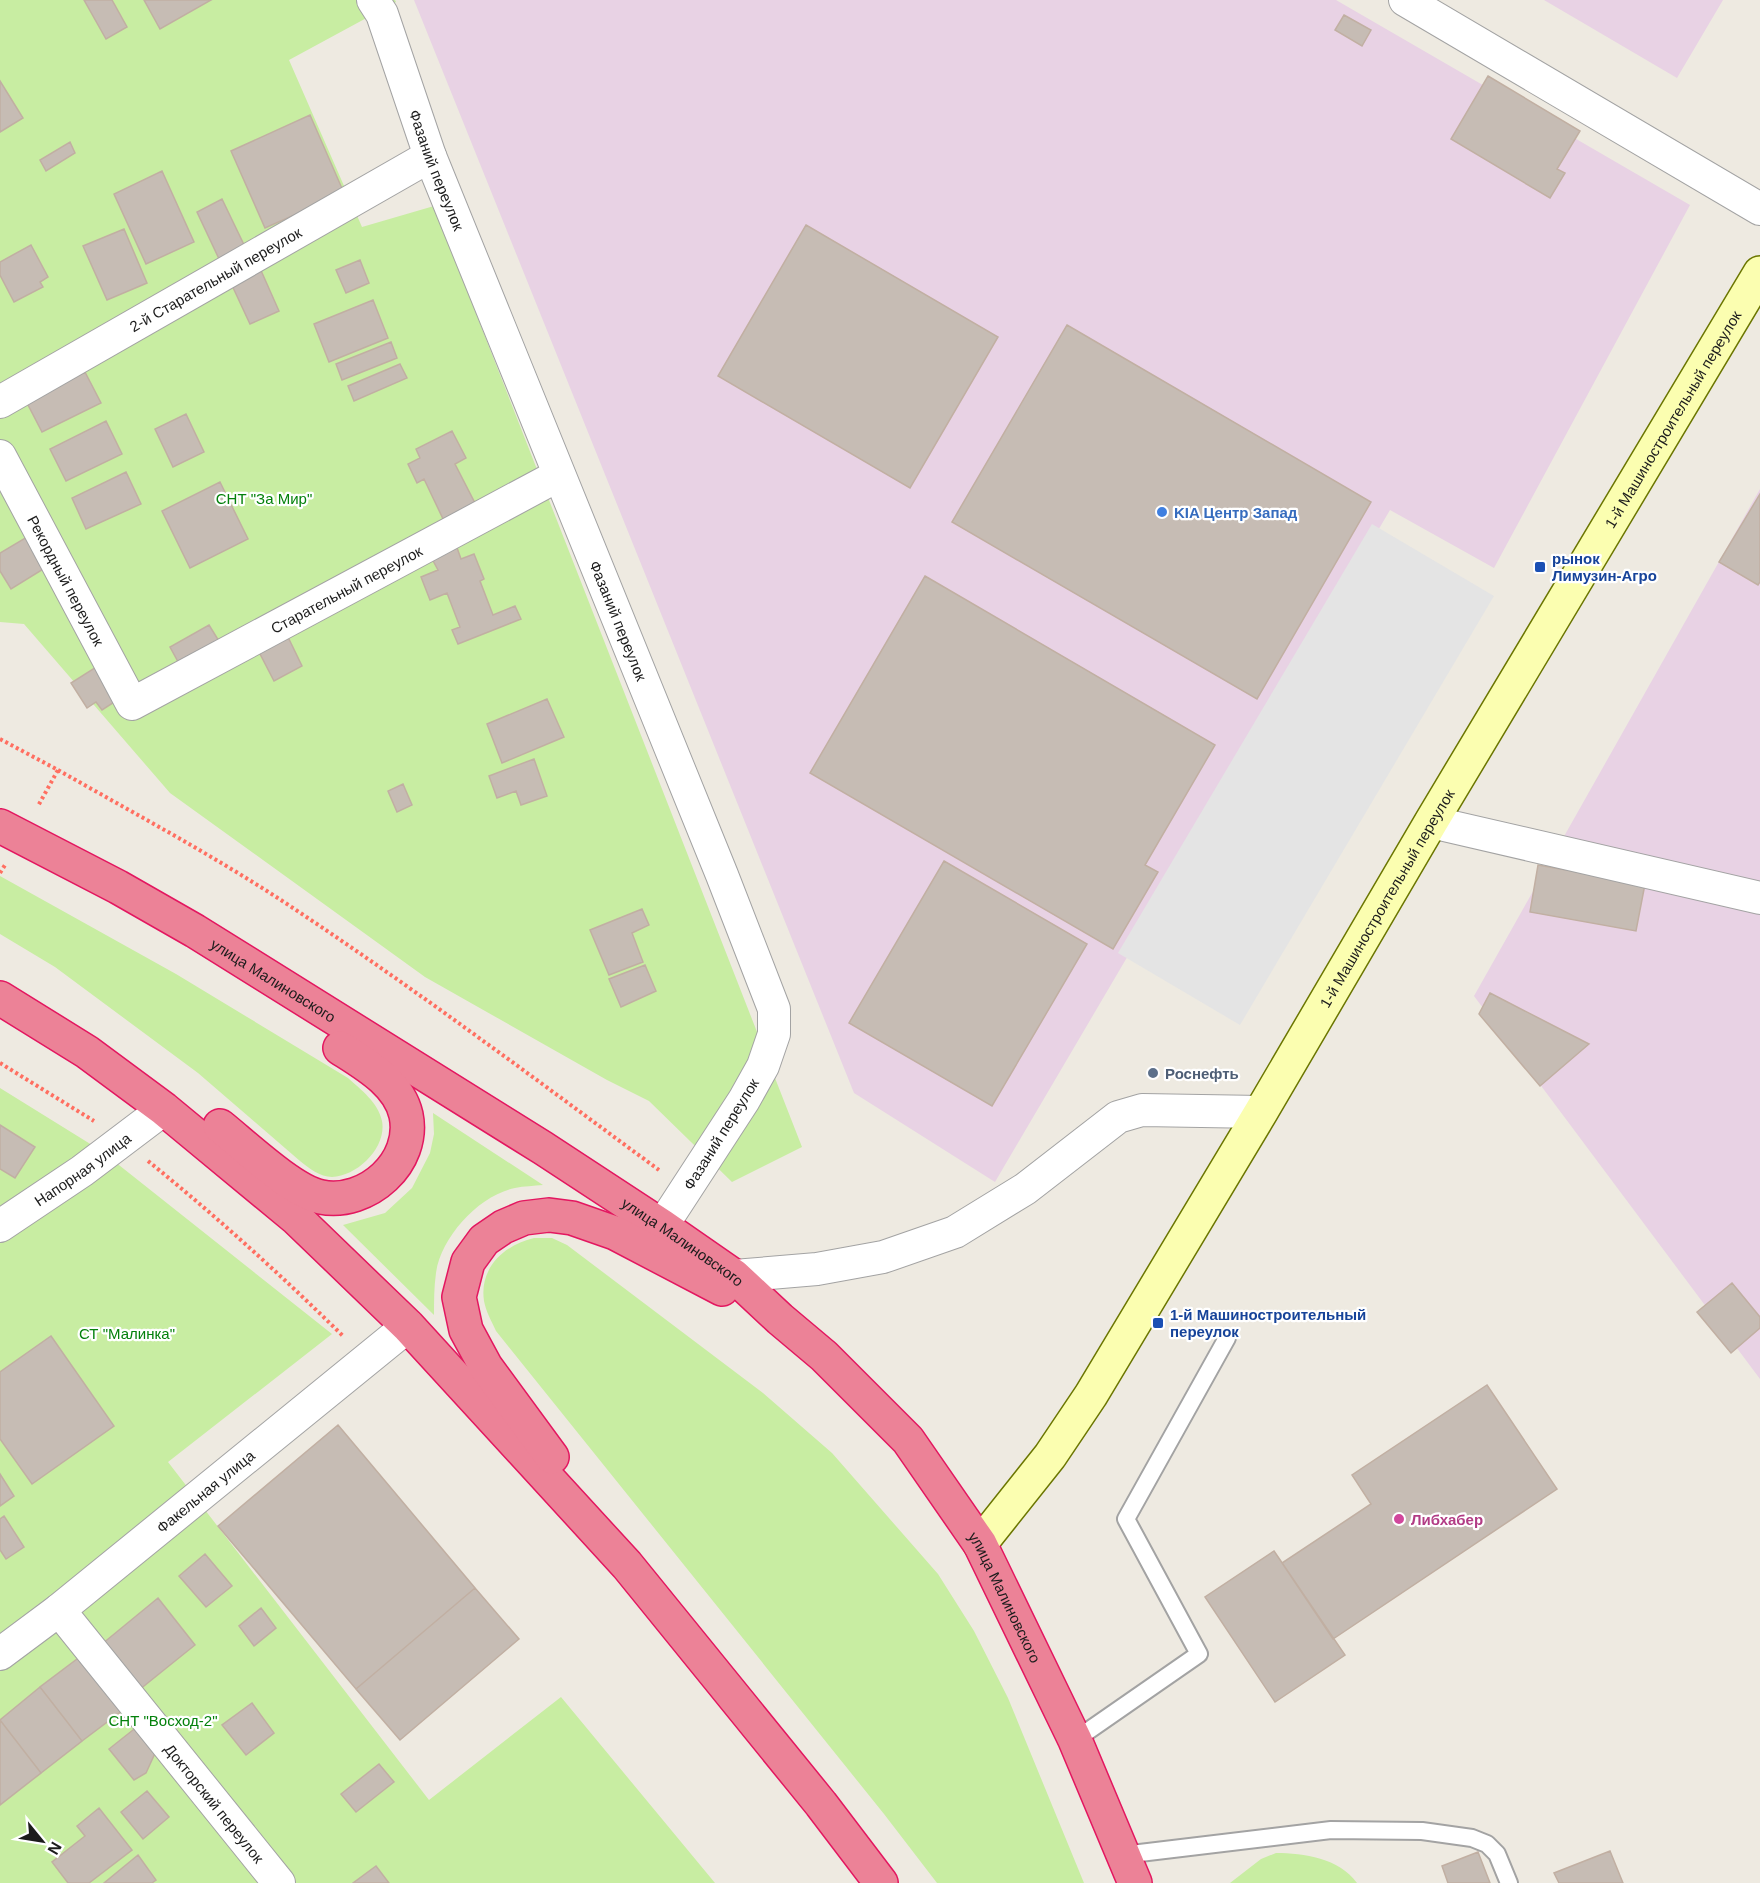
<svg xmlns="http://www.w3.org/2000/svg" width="1760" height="1883" font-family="Arial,sans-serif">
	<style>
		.industrial { fill: #e8d2e4 }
		.grass { fill: #c8eda2 }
		.parking { fill: #e4e4e4 }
		.building { fill: #c6bcb4; stroke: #c1afa2; stroke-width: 1.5 }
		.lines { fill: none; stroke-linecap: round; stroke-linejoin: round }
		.lane-casing { stroke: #a3a3a3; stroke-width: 20 }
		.street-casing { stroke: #a3a3a3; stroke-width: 34 }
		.secondary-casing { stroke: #6b7600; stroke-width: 36 }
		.highway-casing { stroke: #e31760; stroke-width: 36 }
		.path { stroke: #ff6f61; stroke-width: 4; stroke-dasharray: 3 3; stroke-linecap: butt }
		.lane { stroke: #fff; stroke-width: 16 }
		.street { stroke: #fff; stroke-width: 32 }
		.secondary { stroke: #fbfeb0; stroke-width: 33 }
		.highway { stroke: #ec8297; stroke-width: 33 }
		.shop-dot { fill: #3f7fe0; stroke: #fff; stroke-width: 2 }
		.transit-dot { fill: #1a4fb4; stroke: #fff; stroke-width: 2 }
		.service-dot { fill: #5c6f8a; stroke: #fff; stroke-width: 2 }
		.hotel-dot { fill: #d1479c; stroke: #fff; stroke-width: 2 }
		.labels { text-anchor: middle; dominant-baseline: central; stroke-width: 4.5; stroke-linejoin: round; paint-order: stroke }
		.street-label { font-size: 15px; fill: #1c1c1c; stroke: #fff }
		.park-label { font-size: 15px; fill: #04810c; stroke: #fff }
		.shop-label { font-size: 15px; font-weight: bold; fill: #366cbe; stroke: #fff; text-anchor: start }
		.transit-label { font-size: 15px; font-weight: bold; fill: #164399; stroke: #fff; text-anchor: start }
		.service-label { font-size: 15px; font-weight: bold; fill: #4e5e75; stroke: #fff; text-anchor: start }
		.hotel-label { font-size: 15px; font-weight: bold; fill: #b23c85; stroke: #fff; text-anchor: start }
	</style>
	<rect width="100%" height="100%" fill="#eeeae1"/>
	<path class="industrial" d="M414,0H1336L1690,205L1494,568L1390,510L995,1182L854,1093Z
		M1544,0H1723L1677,78Z
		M1760,489V1379L1474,996Z"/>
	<path class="grass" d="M0,0H395L396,2L289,60L362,227L434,206L802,1147L732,1182L649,1101L607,1080L425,977L170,793L24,624L0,622Z
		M0,876L176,974L348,1078C361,1090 378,1102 382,1121C387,1147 358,1176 332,1177C320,1177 309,1168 300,1161L198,1073L55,967L0,934Z
		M0,1088L100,1150L332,1334L168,1462L429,1800L561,1697L715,1883H0Z
		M433,1113L543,1185C534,1186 524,1186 515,1188C479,1195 441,1237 436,1273C434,1287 434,1301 434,1315L343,1225L385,1213L412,1188L430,1153L434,1134Z
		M534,1238H552L567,1245L763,1393L832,1453L938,1574L974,1631L1008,1698L1084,1883H937L884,1814L496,1331C492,1322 486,1312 484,1301C479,1268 504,1245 534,1238Z
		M1276,1853C1304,1853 1339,1858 1357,1883H1230L1261,1859Z"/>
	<path class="parking" d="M1372,524L1494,596L1240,1025L1118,953Z"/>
	<path class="building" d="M84,0H112L127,27L106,39Z
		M144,0H211L160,29Z
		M1344,15L1371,30L1362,46L1335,30Z
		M1488,76L1580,131L1557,169L1565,173L1550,198L1451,139Z
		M0,81L23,118L0,132Z
		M310,115L344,193L265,228L231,151Z
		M70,142L75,153L46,171L40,160Z
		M162,171L194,242L146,264L114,194Z
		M222,199L246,249L220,261L197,212Z
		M806,225L998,337L910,488L718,376Z
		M124,229L147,283L107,300L83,246Z
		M31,245L48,277L40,282L43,287L14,302L0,275V262Z
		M360,260L369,283L346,293L336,270Z
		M259,266L279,311L250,324L229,279Z
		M373,300L388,338L329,362L314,324Z
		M1067,325L1371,502L1257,699L952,522Z
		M391,342L397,358L342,380L336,364Z
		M400,364L407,378L354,401L348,386Z
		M85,372L101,403L42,432L26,401Z
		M186,414L204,452L173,467L155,429Z
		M106,421L122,454L66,481L50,449Z
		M452,431L466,458L455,464L477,507L445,523L424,479L417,483L408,464L420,458L416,449Z
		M126,472L141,504L86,529L72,498Z
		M220,482L248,539L190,568L162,511Z
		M1760,494V582L1758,585L1719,562Z
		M27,537L45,568L11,589L0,571V553Z
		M455,542L461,559L474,554L484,579L480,581L493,615L515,606L521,619L458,644L452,630L460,627L447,593L430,600L421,577L438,570L430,555Z
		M925,576L1215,745L1145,865L1158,872L1113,949L810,773Z
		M209,625L222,646L182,669L170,647Z
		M287,635L302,666L274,681L258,650Z
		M104,662L119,699L102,710L96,702L87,708L71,683Z
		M547,699L564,737L502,763L487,724Z
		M534,759L547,796L521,805L516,791L497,798L489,776Z
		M403,784L412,805L397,812L388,791Z
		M944,861L1087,944L992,1106L849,1023Z
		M1538,865L1645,884L1636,931L1530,912Z
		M642,909L649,925L632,933L643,962L609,975L590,930Z
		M645,965L656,991L621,1007L609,979Z
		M1490,993L1589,1044L1540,1086L1479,1014Z
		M0,1125L35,1147L15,1178L0,1169Z
		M1732,1283L1760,1317V1328L1731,1353L1697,1312Z
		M51,1336L114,1426L32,1484L0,1439V1372Z
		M1487,1385L1557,1489L1333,1639L1282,1563L1371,1504L1352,1475Z
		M338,1425L475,1588L356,1689L218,1526Z
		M0,1474L14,1496L0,1506Z
		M4,1516L24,1547L6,1559L0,1550V1519Z
		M1274,1551L1345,1655L1275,1702L1205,1597Z
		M205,1554L232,1586L206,1607L179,1576Z
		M475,1588L519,1639L400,1740L356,1689Z
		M158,1598L195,1645L139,1690L102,1644Z
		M261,1608L276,1628L254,1646L239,1626Z
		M81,1656L123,1710L82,1741L40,1687Z
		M40,1687L82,1741L41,1773L0,1720Z
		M252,1703L274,1733L246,1755L222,1725Z
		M0,1720L41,1773L0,1805Z
		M138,1726L156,1751L146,1773L134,1780L109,1749Z
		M379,1764L394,1782L356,1812L341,1794Z
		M147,1791L169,1817L143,1839L121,1812Z
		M99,1808L132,1850L89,1883H68L52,1862L85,1836L77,1826Z
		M1610,1851L1623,1883H1559L1554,1873Z
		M1478,1852L1490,1883H1448L1442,1866Z
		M138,1855L156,1880L152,1883H104Z
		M376,1866L389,1883H353Z"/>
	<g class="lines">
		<g class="lane-casing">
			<path id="lane" d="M1075,1740L1199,1654L1126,1519L1227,1338
				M1123,1855L1331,1830L1422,1831L1472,1838L1487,1844L1497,1854L1509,1883"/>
		</g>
		<g class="street-casing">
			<g id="street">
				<path id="s1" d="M373,0L382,14L430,156L722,875L774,1009V1034L763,1066L744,1100L662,1226"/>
				<path d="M1405,0L1760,209"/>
				<path id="s2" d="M0,402L430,156"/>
				<path id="s3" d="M0,456L132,704L559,475"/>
				<path d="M1431,822L1760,898"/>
				<path id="s4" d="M0,1226L82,1171L164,1109"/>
				<path d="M734,1276L817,1269L883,1257L955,1232L1025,1189L1118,1117L1142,1110L1261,1112"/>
				<path id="s5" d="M59,1610L279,1883"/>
				<path id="s6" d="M0,1654L59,1610L408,1326"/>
			</g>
		</g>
		<g class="secondary-casing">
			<g id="secondary">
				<path id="s7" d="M980,1544L1050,1456L1091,1395L1261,1112L1431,822L1760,273"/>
			</g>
		</g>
		<g class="highway-casing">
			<g id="highway">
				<path id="s8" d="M0,826L118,887L195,931L543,1148L662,1226L734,1276L780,1319L824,1356L908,1440L980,1544L1075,1740L1135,1883"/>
				<path d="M0,998L87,1052L164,1109L297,1219L408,1326L627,1565L821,1804L881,1883"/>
				<path d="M220,1126C245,1146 292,1191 321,1197C367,1206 416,1162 406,1115C399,1083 365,1064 340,1048"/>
				<path d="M552,1457L486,1367L466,1330L459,1297L468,1262L484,1240L503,1227L524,1218L549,1215L572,1218L615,1233L722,1289"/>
			</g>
		</g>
		<path class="path" d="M0,739L58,770L38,806
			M58,770C137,815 218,858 293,908C418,991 538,1081 659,1170
			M0,873L5,865
			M0,1063L94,1121
			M148,1161C216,1216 281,1275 343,1336"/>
		<use href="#lane" class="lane"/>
		<use href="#street" class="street"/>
		<use href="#secondary" class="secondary"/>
		<use href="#highway" class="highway"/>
	</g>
	<circle class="shop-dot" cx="1162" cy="512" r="6"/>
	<g class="transit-dot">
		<rect x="1534" y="561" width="12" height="12" rx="3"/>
		<rect x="1152" y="1317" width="12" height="12" rx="3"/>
	</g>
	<circle class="service-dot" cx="1153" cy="1073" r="6"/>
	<circle class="hotel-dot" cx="1399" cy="1519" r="6"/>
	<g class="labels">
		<g class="street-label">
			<text stroke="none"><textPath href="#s1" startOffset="182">Фазаний переулок</textPath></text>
			<text stroke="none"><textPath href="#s2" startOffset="248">2-й Старательный переулок</textPath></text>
			<text stroke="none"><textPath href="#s7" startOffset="1322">1-й Машиностроительный переулок</textPath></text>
			<text stroke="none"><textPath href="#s3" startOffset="141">Рекордный переулок</textPath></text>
			<text stroke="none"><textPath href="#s3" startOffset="524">Старательный переулок</textPath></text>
			<text stroke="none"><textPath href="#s1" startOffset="668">Фазаний переулок</textPath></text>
			<text stroke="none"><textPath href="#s7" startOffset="764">1-й Машиностроительный переулок</textPath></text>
			<text stroke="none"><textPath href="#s8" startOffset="314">улица Малиновского</textPath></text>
			<text transform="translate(721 1134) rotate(-58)">Фазаний переулок</text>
			<text stroke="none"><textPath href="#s4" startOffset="100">Напорная улица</textPath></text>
			<text stroke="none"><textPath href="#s8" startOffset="800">улица Малиновского</textPath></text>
			<text stroke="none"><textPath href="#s6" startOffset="262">Факельная улица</textPath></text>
			<text stroke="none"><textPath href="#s8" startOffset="1286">улица Малиновского</textPath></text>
			<text stroke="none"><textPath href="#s5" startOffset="248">Докторский переулок</textPath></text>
		</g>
		<g class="park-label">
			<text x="264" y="498">СНТ "За Мир"</text>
			<text x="127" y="1333">СТ "Малинка"</text>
			<text x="163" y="1720">СНТ "Восход-2"</text>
		</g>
		<g class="shop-label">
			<text x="1174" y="512">KIA Центр Запад</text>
		</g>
		<g class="transit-label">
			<text x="1552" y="558">рынок<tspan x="1552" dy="17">Лимузин-Агро</tspan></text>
			<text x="1170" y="1314">1-й Машиностроительный<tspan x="1170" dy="17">переулок</tspan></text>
		</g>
		<g class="service-label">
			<text x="1165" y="1073">Роснефть</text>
		</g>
		<g class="hotel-label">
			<text x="1411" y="1519">Либхабер</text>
		</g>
	</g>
	<g transform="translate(42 1841) rotate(120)" stroke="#ffffff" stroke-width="4.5" paint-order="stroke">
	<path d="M0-4.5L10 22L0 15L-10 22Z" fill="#1c1c1c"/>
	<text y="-9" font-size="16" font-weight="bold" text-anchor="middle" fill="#1c1c1c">N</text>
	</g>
</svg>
